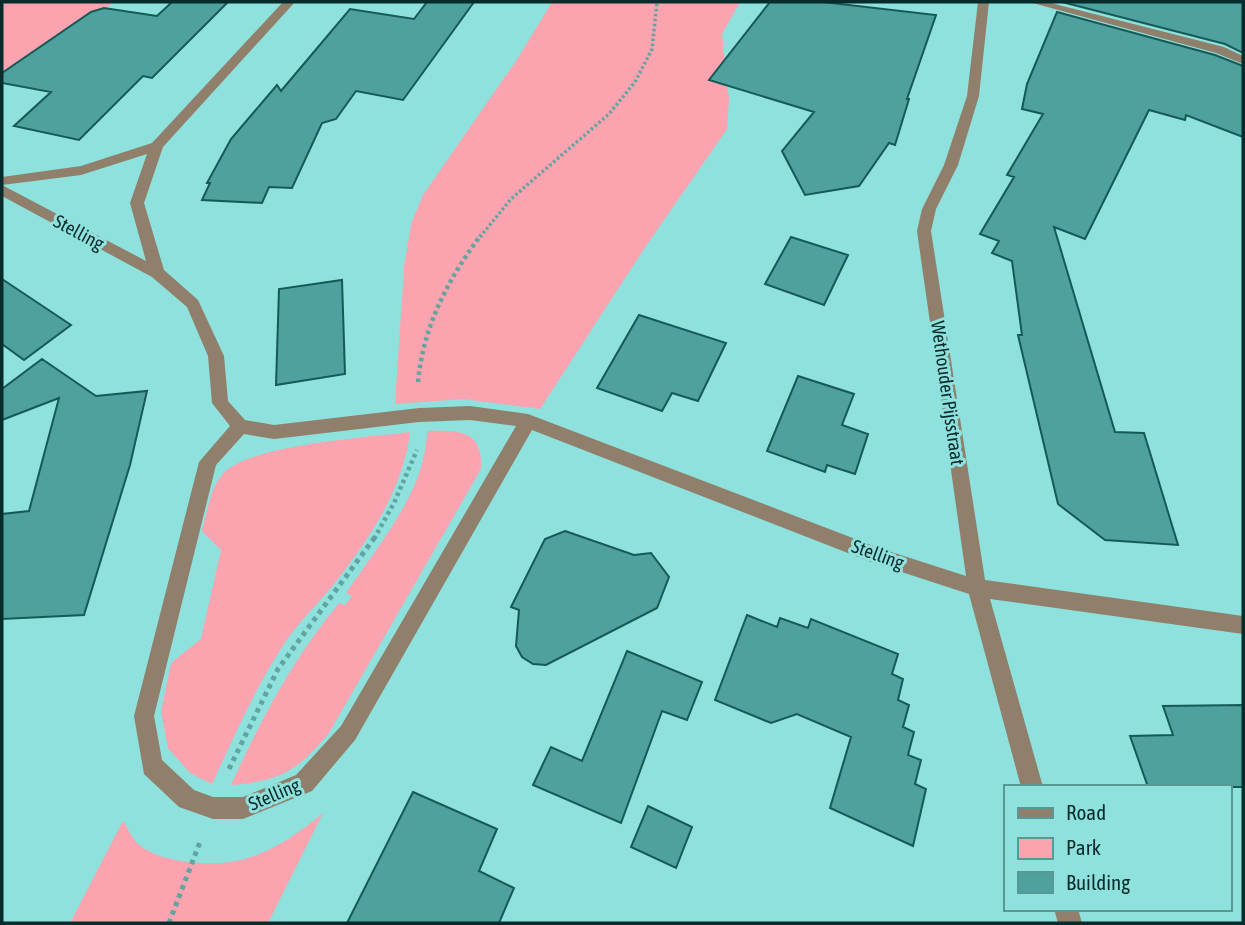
<svg xmlns="http://www.w3.org/2000/svg" width="1245" height="925" font-family="'Asap Condensed',sans-serif">
	<style>
		.green { fill: #fba4af }
		.building { fill: #4ea19e; stroke: #165a57; stroke-width: 2 }
		.lines { fill: none; stroke-linecap: round; stroke-linejoin: round }
		.path-far2 { stroke: #61a4a1; stroke-width: 3.5; stroke-dasharray: 2.5 2.5; stroke-linecap: butt }
		.path-far1 { stroke: #61a4a1; stroke-width: 4.5; stroke-dasharray: 3.5 3.5; stroke-linecap: butt }
		.path { stroke: #61a4a1; stroke-width: 5; stroke-dasharray: 4.5 4.5; stroke-linecap: butt }
		.minor { fill: #907f6a; fill-rule: evenodd }
		.labels { text-anchor: middle; dominant-baseline: central; stroke-width: 6; stroke-linejoin: round; paint-order: stroke }
		.street-label { font-size: 19px; fill: #072c2b; stroke: #8ee1dd }
	</style>
	<rect width="100%" height="100%" fill="#8ee1dd"/>
	<path class="green" d="M2,2H114L2,83Z
		M552,2H740L722,34L729,99L727,129L644,249L540,409L463,399L395,404L404,267L411,224L423,195L518,58Z
		M428,431C460,430 483,430 481,469L329,733C298,771 280,781 231,785C262,718 292,660 339,603L345,605L352,596L346,593C372,555 410,508 422,464C425,453 426,442 428,431Z
		M410,432C404,485 373,534 341,575C324,598 302,618 286,641C256,686 235,735 212,784L190,773L168,748L161,712L171,663L201,639L221,550L202,531C207,513 210,489 222,475C247,444 368,438 410,432Z
		M323,813L268,923H70L123,821C128,828 132,839 138,844C153,856 171,860 189,862C244,869 281,848 323,813Z"/>
	<path class="building" d="M172,2H228L152,78L143,76L79,140L14,126L51,92L2,83V73L91,12L104,8L157,16Z
		M427,2H474L403,100L356,91L336,119L322,123L292,188L269,187L262,203L202,200L210,183H207L231,139L277,85L281,91L350,9L414,19Z
		M770,2H823L936,15L907,99H909L895,145L889,143L859,186L805,195L782,151L814,112L709,80Z
		M1062,2H1243V53L1225,44Z
		M1057,12L1215,55L1243,66V137L1186,115L1185,120L1149,110L1085,239L1054,227L1115,432L1144,433L1178,545L1105,540L1058,504L1018,335H1022L1012,261L992,253L999,241L980,234L1014,177L1007,175L1043,114L1022,109L1027,84Z
		M791,237L848,255L824,305L765,284Z
		M2,279L71,325L24,360L2,344Z
		M342,280L345,374L276,385L279,289Z
		M639,315L726,343L698,401L672,393L662,411L597,388Z
		M42,359L96,396L147,391L130,465L84,615L2,619V514L29,511L59,398L2,420V389Z
		M798,376L854,394L842,425L868,434L855,474L827,465L825,472L767,451Z
		M565,531L634,555L651,553L669,577L657,608L546,665L533,664L522,657L516,646L519,610L511,607L545,539Z
		M747,615L777,627L780,618L808,628L811,619L898,654L892,674L903,679L898,700L909,705L903,727L914,732L908,755L921,760L915,784L926,789L913,846L830,808L851,737L797,714L771,723L715,700Z
		M627,651L702,682L687,720L662,711L621,823L533,785L551,747L582,761Z
		M1243,705V787H1148L1130,736L1173,735L1163,706Z
		M413,792L497,829L479,871L514,888L499,923H347Z
		M648,806L692,827L676,868L631,847Z"/>
	<g class="lines">
		<path class="path-far2" d="M480,237L511,199L609,114L635,82L652,49L657,2"/>
		<path class="path-far1" d="M418,382C423,327 448,279 481,235
			M374,539L394,503L417,450"/>
		<path class="path" d="M229,769L278,669L375,537
			M169,923L200,842"/>
		<path class="minor" d="M283,2H295L163,147L144,203L164,270L198,300L224,356L228,401L245,420L274,425L419,408L470,406L528,414L879,548L966,576L917,231L922,209L944,165L967,96L978,2H989L979,96L958,165L936,209L931,231L985,580L1243,616V634L990,599L1043,787H1021L969,594L871,562L532,430L355,740L312,791L243,819H213L179,807L144,774L134,716L199,462L230,426L212,403L208,356L187,307L152,277L2,196V177L81,166L152,143ZM147,154L130,203L146,261L2,185L81,175ZM470,420L516,426L341,726L296,775L243,797H213L194,790L162,760L154,716L216,465L244,434L274,439L419,422Z
			M1029,2H1047L1224,47L1243,56V64L1216,53Z
			M1054,909H1078L1082,923H1058Z"/>
	</g>
	<g class="labels">
		<g class="street-label">
			<text transform="translate(79 232) rotate(28)">Stelling</text>
			<text transform="translate(948 393) rotate(82)">Wethouder Pijsstraat</text>
			<text transform="translate(878 554) rotate(20)">Stelling</text>
			<text transform="translate(274 794) rotate(-23)">Stelling</text>
		</g>
	</g>
	<rect width="1245" height="925" fill="none" stroke="#072c2b" stroke-width="7"/>
	<rect x="1004" y="785" width="228" height="126" fill="#8ee1dd" stroke="#589996" stroke-width="2"/>
	<rect x="1018" y="808" width="35" height="10" fill="#907f6a" stroke="#589996" stroke-width="2"/>
	<text x="1066" y="820" font-size="21" fill="#072c2b">Road</text>
	<rect x="1018" y="838" width="35" height="21" fill="#fba4af" stroke="#589996" stroke-width="2"/>
	<text x="1066" y="855" font-size="21" fill="#072c2b">Park</text>
	<rect x="1018" y="872" width="35" height="21" fill="#4ea19e" stroke="#589996" stroke-width="2"/>
	<text x="1066" y="890" font-size="21" fill="#072c2b">Building</text>
</svg>
